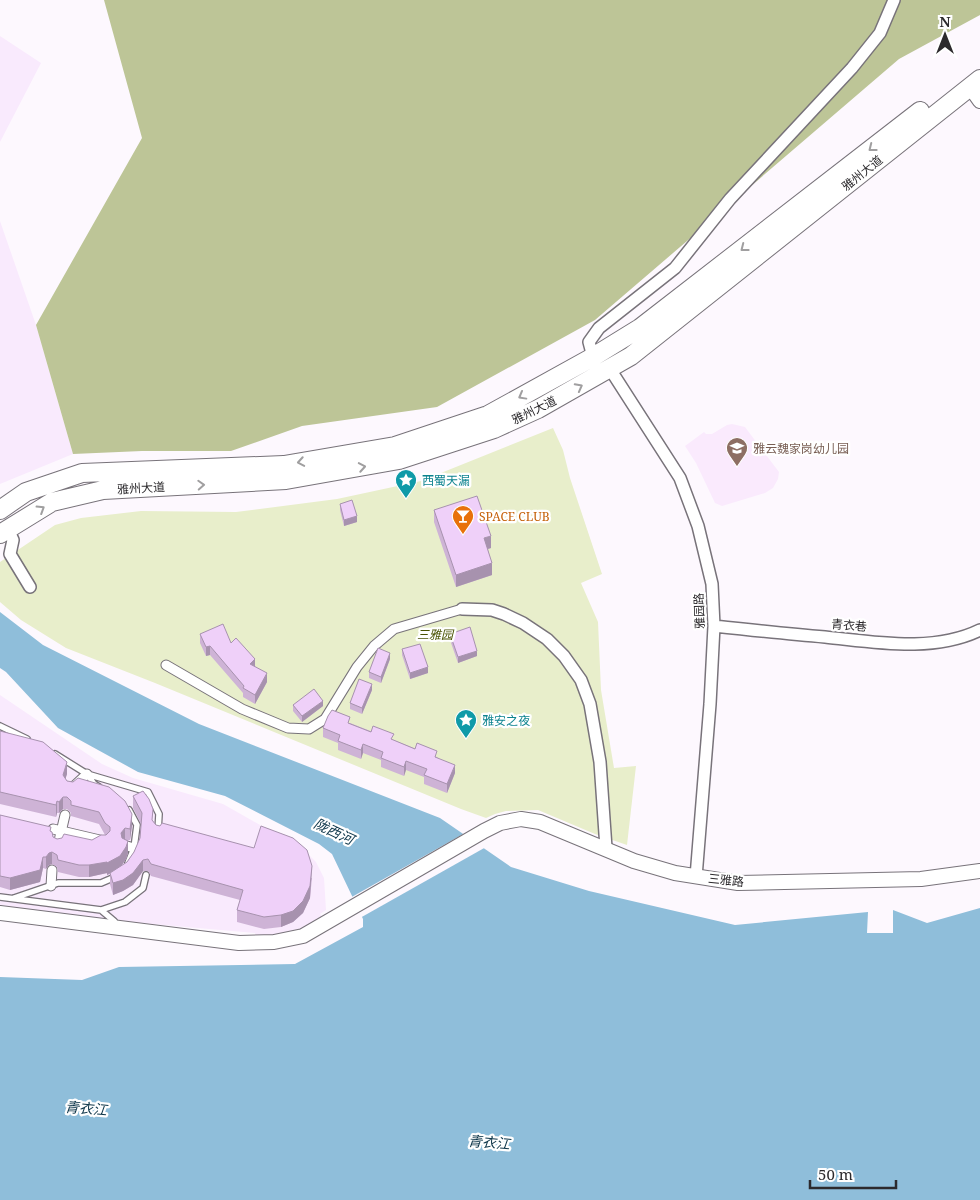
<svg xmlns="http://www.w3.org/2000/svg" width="980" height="1200" font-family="'Noto Serif','Noto Sans SC',serif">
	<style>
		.commercial { fill: #f9eafd }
		.education { fill: #faeafd }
		.green { fill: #e8eecb }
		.forest { fill: #bdc597 }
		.water { fill: #8fbeda }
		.pier { fill: #fdf8fe }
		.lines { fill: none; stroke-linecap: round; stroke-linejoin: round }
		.service-casing { stroke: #78737a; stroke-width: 8 }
		.pedestrian-casing { stroke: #78737a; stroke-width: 11 }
		.minor-casing { stroke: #78737a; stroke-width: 14 }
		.tertiary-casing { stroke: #78737a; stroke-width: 16 }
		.primary-casing { stroke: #78737a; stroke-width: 20 }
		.service { stroke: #fff; stroke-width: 5.5 }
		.pedestrian { stroke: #fff; stroke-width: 9 }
		.minor { stroke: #fff; stroke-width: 11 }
		.tertiary { stroke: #fff; stroke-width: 14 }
		.primary { stroke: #fff; stroke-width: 18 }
		.wall { fill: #ceb3d6 }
		.shaded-wall { fill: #a792ae }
		.building { fill: #efd0f9; stroke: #a792ae }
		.oneway { stroke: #a09fa0 }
		.labels { text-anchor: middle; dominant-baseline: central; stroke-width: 4.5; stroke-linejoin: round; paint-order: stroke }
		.street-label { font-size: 12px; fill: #2c2a2d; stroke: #fff }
		.education-label { font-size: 12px; fill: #785e54; stroke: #fff; text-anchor: start }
		.culture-label { font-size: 12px; fill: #0d838f; stroke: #fff; text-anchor: start }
		.food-label { font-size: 12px; fill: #c56008; stroke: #fff; text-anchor: start }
		.park-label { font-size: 12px; font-style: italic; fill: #4a5203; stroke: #fff }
		.water-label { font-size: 14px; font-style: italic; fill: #0d3549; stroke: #fff }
	</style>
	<rect width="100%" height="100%" fill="#fdf8fe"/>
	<path class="commercial" d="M0,36L41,63L0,142Z
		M0,221L36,325L73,454L0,484Z
		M0,695L102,764L133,778L223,804L304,850L316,862L324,878L326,910L320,914L323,918L299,930L271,937H256L255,933L106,920L0,905Z"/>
	<path class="education" d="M732,424L745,427L779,472L778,479L773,488L765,493L722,506L715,503L696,463L685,446L704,432L706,434H712L727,425Z"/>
	<path class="green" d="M553,428L563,450L570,478L602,574L581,583L598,622L601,690L614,768L636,766L627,845L595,834L538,810L506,811L495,814L486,818L461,809L155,683L66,648L21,620L0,602V562L55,525L81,518L141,511L236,512L337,499L421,481Z"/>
	<path class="forest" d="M104,0H980V15L899,59L595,320L437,407L302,426L231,451H142L73,454L36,325L142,138Z"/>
	<path class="water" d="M0,612L43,645L199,724L440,818L511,867L589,891L735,925L868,912L867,933H893V910L927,923L980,908V1200H0V977L82,980L119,967L295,964L363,927V919L332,854L319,844L225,796L138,772L58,728L6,672L0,668Z"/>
	<path class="pier" d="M465,833L486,847L360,918L350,898Z"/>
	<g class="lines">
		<g class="service-casing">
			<path id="service" d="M0,726L27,739
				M55,754L87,774L148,792L159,814L158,831
				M87,774L94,784L99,787
				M128,863L134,848L137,825L129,810
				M0,897L101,910L114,921L117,926
				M14,898L58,883H101L115,877
				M101,910L125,902L143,888L146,875"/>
		</g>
		<g class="pedestrian-casing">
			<path id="pedestrian" d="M166,665L242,709L288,728L309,729L325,719L357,667L374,646L394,629L462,609
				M73,787L87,774
				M53,829L104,841
				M58,845L65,815
				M127,846L134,848
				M51,886L52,870"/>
		</g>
		<g class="minor-casing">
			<path id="minor" d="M593,357L589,342L599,328L675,268L730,199L852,68L880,33L894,0
				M610,369L680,478L698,526L712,584L714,626L710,704L696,877
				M8,529L13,540L10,554L30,587
				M462,609L492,610L504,614L523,623L547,639L564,656L581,680L590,704L600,762L606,848
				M714,626C751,630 788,634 825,637C875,642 933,653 980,630"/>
		</g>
		<g class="tertiary-casing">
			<path id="tertiary" d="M970,87L980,101
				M0,913L239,943L274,942L303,936L484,831L500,823L521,819L540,822L634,861L675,873L738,883L921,879L980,871"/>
		</g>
		<g class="primary-casing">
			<path id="primary" d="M0,510L26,492L82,473L284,465L395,446L488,415L593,357L640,328L920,111
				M0,534L52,502L103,490L286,480L399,460L494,429L538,409L631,356L980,79"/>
		</g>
		<use href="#service" class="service"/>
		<use href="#pedestrian" class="pedestrian"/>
		<use href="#minor" class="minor"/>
		<use href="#tertiary" class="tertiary"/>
		<use href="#primary" class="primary"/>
	</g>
	<path class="wall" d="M340,504L357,522L344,526L340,510Z
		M434,510L491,548L488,549L492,575L456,587L434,522Z
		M200,634L231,643L255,666L267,682L255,704L243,697V693L210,655L206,656L200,643Z
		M450,634L477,656L458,663L450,640Z
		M402,649L428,673L410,679L402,655Z
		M390,659L381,683L369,678V672Z
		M372,690L362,714L350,709V703Z
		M293,705L323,706L302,722L293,711Z
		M350,723L437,757L455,773L447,793L424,784V777L406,770L404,776L381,767V760L363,753L361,759L338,750V743L323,737V728Z
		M0,731L67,774L65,779L67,781L132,826L130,840H126L128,853L126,859L121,866L127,862L134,852L140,838L141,824L133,808V796L156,825L312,878L310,898L303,913L293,922L281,927L264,929L237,922V910L240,900L151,876L148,871H143L133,885L123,891L113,895L110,884V874L107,875V873L89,877H79L58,872L57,867L52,864L49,865L46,869L43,868L40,882L10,890L0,887V815L51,831L53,837L57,839L92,840L105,835L99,824L71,816V813L67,809H63L59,813H57L56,817L0,804Z"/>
	<path class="shaded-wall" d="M357,516V522L344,526V520Z
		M491,536V548L484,550V538Z
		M492,563V575L456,587V575Z
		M210,646V655L206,656V647Z
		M477,651V656L458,663V657Z
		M390,653V659L381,683V677Z
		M255,659V668L250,664Z
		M428,667V673L410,679V673Z
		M267,673V682L255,704V695Z
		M372,684V690L362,714V708Z
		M323,701V706L302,722V716Z
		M363,744V753L361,759V750Z
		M406,761V770L404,776V767Z
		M67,762V774L63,787V775Z
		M455,765V773L447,793V784Z
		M63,797V809L59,813V802Z
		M57,801V813L56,817V805Z
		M132,814V826L130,840V829Z
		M125,828V840L121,845V833Z
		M128,841V853L126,859L120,868L107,875V863Z
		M52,852V864L49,865L46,869V857L49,853Z
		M43,857V868L40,882L10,890V878Z
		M143,860V871L133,885L123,891L113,895V883Z
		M107,862V873L89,877V865Z
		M312,866L310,898L303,913L293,922L281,927V915Z"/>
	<path class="building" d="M477,496L491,536L484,538L492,563L456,575L434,510Z
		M352,500L357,516L344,520L340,504Z
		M223,624L231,643L236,638L255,659L250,664L267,673L255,695L243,688L244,686L210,646L206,647L200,634Z
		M470,627L477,651L458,657L450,634Z
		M420,644L428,667L410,673L402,649Z
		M378,648L390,653L381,677L369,672Z
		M359,679L372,684L362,708L350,703Z
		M314,689L323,701L302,716L293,705Z
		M332,710L350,717L348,723L371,732L373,726L394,734L391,739L415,749L417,743L437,751L435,757L455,765L447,784L424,775L427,769L406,761L404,767L381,758L383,752L363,744L361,750L338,741L340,735L323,728L328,716Z
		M0,731L43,742L67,762L63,775L67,781L73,782L78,778L109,787L125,801L132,814L130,829L125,828L121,833L122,838L128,841L126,847L120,856L107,863V862L89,865H79L58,860L57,855L52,852L49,853L46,857H43L40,870L10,878L0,876V815L51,827L50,831L52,832L53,837L57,839L62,838L64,834L92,840L101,835H106L110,831V827L105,823L99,812L71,805V801L67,797H63L59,802L57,801L56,805L0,792Z
		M143,791L149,799L153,809L152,820L156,825L160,826L162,823L254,848L261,826L293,838L307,850L312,866L310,886L303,901L293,911L281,915L264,917L237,910L243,890L151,864L148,859L143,860L133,873L123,880L113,883L110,873L127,862L134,852L140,838L142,813L133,796Z"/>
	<defs><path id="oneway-chevron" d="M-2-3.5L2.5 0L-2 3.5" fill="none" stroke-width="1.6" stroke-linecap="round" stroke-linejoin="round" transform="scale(1.25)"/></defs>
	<g class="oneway">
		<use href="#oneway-chevron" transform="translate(872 148) rotate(142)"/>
		<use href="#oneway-chevron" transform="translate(744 248) rotate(142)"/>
		<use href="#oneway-chevron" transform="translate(579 387) rotate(-28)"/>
		<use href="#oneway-chevron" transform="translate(522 396) rotate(151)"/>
		<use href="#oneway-chevron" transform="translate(301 462) rotate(170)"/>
		<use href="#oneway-chevron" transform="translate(362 467) rotate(-10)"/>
		<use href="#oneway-chevron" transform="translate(201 485) rotate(-3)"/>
		<use href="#oneway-chevron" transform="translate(41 509) rotate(-32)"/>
	</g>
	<defs>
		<g id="school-pin" transform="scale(1.125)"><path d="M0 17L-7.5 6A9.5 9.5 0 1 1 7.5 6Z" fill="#8d6e63" stroke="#fff"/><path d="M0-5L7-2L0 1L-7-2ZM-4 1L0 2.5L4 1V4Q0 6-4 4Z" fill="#fff"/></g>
		<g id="sight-pin" transform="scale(1.125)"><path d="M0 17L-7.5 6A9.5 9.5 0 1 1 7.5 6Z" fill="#0f9aa8" stroke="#fff"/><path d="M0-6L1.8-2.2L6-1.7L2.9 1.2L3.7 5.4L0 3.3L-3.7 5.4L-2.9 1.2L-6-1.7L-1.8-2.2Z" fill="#fff"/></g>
		<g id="bar-pin" transform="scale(1.125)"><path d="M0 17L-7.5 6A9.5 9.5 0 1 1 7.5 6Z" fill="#e8710a" stroke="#fff"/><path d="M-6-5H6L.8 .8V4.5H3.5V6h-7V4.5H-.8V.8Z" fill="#fff"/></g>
	</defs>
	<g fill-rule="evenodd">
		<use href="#school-pin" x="737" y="448"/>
		<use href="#sight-pin" x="406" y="480"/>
		<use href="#bar-pin" x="463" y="516"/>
		<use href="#sight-pin" x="466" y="720"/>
	</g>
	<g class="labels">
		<g class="street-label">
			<text transform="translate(862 173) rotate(-39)">雅州大道</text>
			<text transform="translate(534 410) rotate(-26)">雅州大道</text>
			<text transform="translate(141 488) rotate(-3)">雅州大道</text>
			<text transform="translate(699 611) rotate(-92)">雅园路</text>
			<text transform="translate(849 625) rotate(5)">青衣巷</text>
			<text transform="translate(726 880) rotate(6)">三雅路</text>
		</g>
		<g class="education-label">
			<text x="753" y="448">雅云魏家岗幼儿园</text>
		</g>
		<g class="culture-label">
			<text x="422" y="480">西蜀天漏</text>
			<text x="482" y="720">雅安之夜</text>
		</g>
		<g class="food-label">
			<text x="479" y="516">SPACE CLUB</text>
		</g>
		<g class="park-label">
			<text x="435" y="634">三雅园</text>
		</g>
		<g class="water-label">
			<text transform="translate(334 831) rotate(25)">陇西河</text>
			<text transform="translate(86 1108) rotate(5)">青衣江</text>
			<text transform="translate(489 1142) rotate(5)">青衣江</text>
		</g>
	</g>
	<g transform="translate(945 35)" stroke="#ffffff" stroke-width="4" paint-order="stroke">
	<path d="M0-4L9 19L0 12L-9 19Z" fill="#2c2a2d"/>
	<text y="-8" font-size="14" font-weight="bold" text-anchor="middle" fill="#2c2a2d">N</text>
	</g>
	<path d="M810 1180v8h86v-8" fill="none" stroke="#2c2a2d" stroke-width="2.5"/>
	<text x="818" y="1180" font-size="15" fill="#2c2a2d" stroke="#ffffff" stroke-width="4" paint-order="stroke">50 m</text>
</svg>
